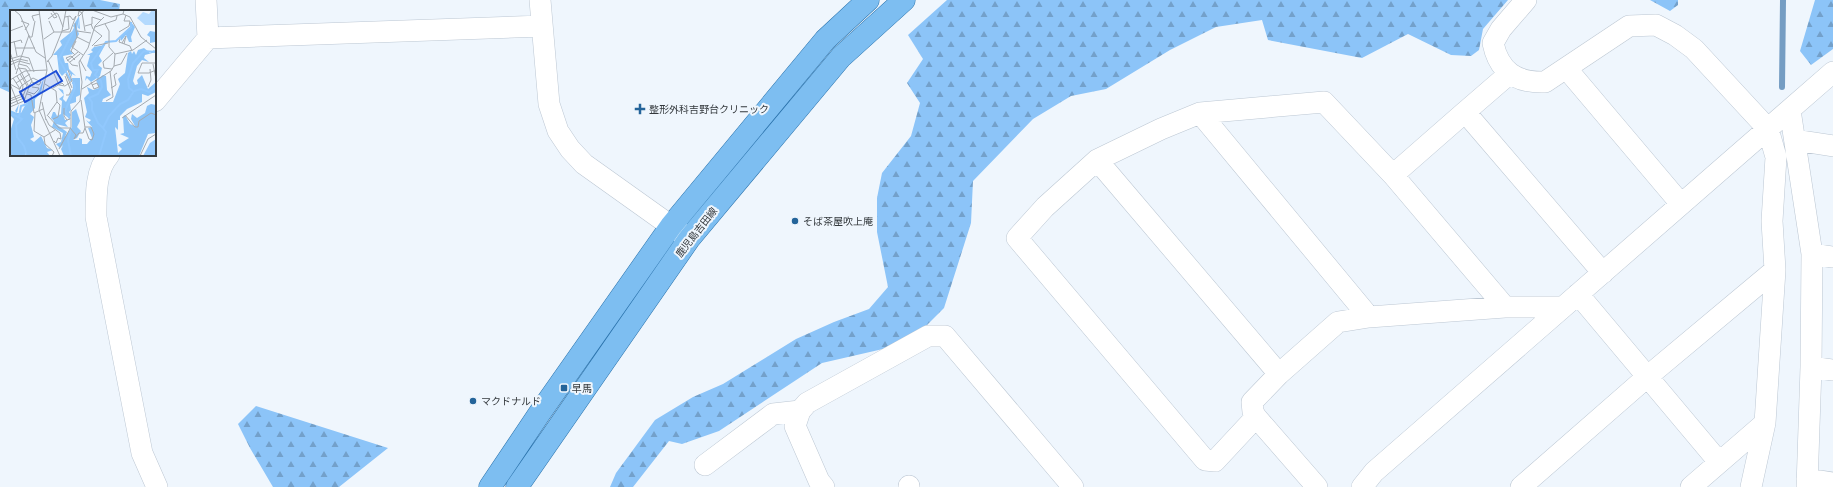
<svg xmlns="http://www.w3.org/2000/svg" width="1833" height="487" font-family="Lato,'Noto Sans JP',sans-serif">
	<style>
		.forest { fill: url(#forest-firs) }
		.lines { fill: none; stroke-linecap: round; stroke-linejoin: round }
		.stream { stroke: #759dc3; stroke-width: 6 }
		.minor-casing { stroke: #bcc7d3; stroke-width: 22 }
		.major-casing { stroke: #2b73ac; stroke-width: 23 }
		.minor { stroke: #fff; stroke-width: 21 }
		.major { stroke: #7dbef1; stroke-width: 22 }
		.poi-dot { fill: #24649a; stroke: #eff6fd; stroke-width: 1.5 }
		.labels { text-anchor: middle; dominant-baseline: central; stroke-width: 4; stroke-linejoin: round; paint-order: stroke }
		.poi-label { font-size: 10px; fill: #33383c; stroke: #eff6fd; text-anchor: start }
		.street-label { font-size: 10px; fill: #33383c; stroke: #eff6fd }
		.inset-river { fill: none; stroke: #91c8fd; stroke-width: 2 }
		.inset-road { fill: none; stroke: #a4aab0; stroke-width: 1 }
		.view { fill: #1d4ed8; fill-opacity: 0.15; stroke: #1d4ed8; stroke-width: 2 }
		.inset-edge { fill: none; stroke: #33383c; stroke-width: 2 }
	</style>
	<defs>
		<pattern id="forest-firs" width="22" height="20" patternUnits="userSpaceOnUse"><rect width="22" height="20" fill="#8cc4f8"/><path d="M5 1l3.5 6h-7zM16 11l3.5 6h-7z" fill="#73a0ca"/></pattern>
	</defs>
	<rect width="100%" height="100%" fill="#eff6fd"/>
	<path class="forest" d="M0,0H100L120,4L119,11H11V93L0,88Z
		M947,0H1508L1483,29L1479,50L1471,56L1451,55L1408,34L1362,58L1268,40L1262,20L1216,27L1170,50L1106,89L1071,96L1033,119L973,181L971,223L944,308L921,331L896,346L822,363L719,431L682,444L669,441L633,487H610L616,473L655,420L693,397L723,384L796,339L834,322L869,309L888,287L877,232V198L882,173L911,136L920,103L907,83L923,59L908,35Z
		M1650,0H1678V5L1670,11Z
		M1815,0H1833V49L1811,65L1800,51Z
		M256,406L388,448L339,487H273L250,448L238,424Z"/>
	<g class="lines">
		<path class="stream" d="M1782,87L1783,0"/>
		<g class="minor-casing">
			<path id="minor" d="M540,0L549,104L558,131L570,149L584,164L685,236
				M1526,0L1501,29L1493,43C1499,72 1517,83 1545,82L1629,26L1656,25L1675,35L1694,49L1768,129L1776,157L1772,221L1775,270L1765,423L1751,487
				M208,38L542,26
				M1566,68L1681,204
				M1509,74L1465,112L1603,273
				M155,101L208,38L206,0
				M1790,110L1812,254L1811,367L1807,487
				M1200,113L1369,317
				M1795,140L1833,146
				M109,155C95,170 96,198 96,217L142,453L157,487
				M1097,160L1279,374
				M1393,175L1465,112
				M1812,254L1833,257
				M1578,294L1719,462
				M1811,367L1833,370
				M1256,417L1215,461L1205,460L1017,238L1045,207L1097,160L1161,129L1200,113L1324,102L1393,175L1505,307
				M705,465L773,414L800,411
				M1807,479L1833,483
				M909,486V487
				M824,487L819,481L795,426L800,411L807,403L928,336H945L1073,487
				M1317,487L1256,417L1253,412L1252,402L1279,374L1338,322L1369,317L1505,307H1562
				M1362,487L1374,472L1833,72
				M1521,487L1647,377L1775,270
				M1691,487L1765,423"/>
		</g>
		<g class="major-casing">
			<path id="major" d="M490,487L539,414L671,226L825,40L868,0
				M517,487L689,239L841,57L904,0"/>
		</g>
		<use href="#minor" class="minor"/>
		<use href="#major" class="major"/>
	</g>
	<g class="poi-dot">
		<path d="M638 103h4v4h4v4h-4v4h-4v-4h-4v-4h4z"/>
		<circle cx="795" cy="221" r="4"/>
		<rect x="560" y="384" width="8" height="8" rx="2"/>
		<circle cx="473" cy="401" r="4"/>
	</g>
	<g class="labels">
		<g class="poi-label">
			<text x="649" y="109">整形外科吉野台クリニック</text>
			<text x="803" y="221">そば茶屋吹上庵</text>
			<text x="572" y="388">早馬</text>
			<text x="481" y="401">マクドナルド</text>
		</g>
		<g class="street-label">
			<text transform="translate(696 232) rotate(-52)">鹿児島吉田線</text>
		</g>
	</g>
	<g transform="translate(10 10)">
		<rect width="146" height="146" fill="#eff6fd"/>
		<path d="M142,0H146V15H135L127,8L133,2L139,4Z" fill="#b4dafe"/>
		<path d="M69,6L70,19L68,18L69,9L67,19L69,24L60,40L63,44L53,46L55,53H58L59,59L66,66L62,64V67L58,60L52,66L49,62L47,45H43L52,35L50,31L65,19L63,16ZM121,12L125,17L121,27L122,32H119L116,25L111,31L110,27L122,17ZM140,21L146,22V36L145,32L140,33V27L137,25ZM95,35L89,46L92,51L88,55L92,58L90,66L81,72L77,68L75,71L76,66L80,67L82,62L77,56L80,45H77L83,42L81,40L84,37ZM134,38L140,43L144,40L146,42L135,45L134,48L139,52L132,50L127,56L123,71L125,75L128,74L127,70L132,65L138,79L146,72V82L138,86L132,84V92L117,99L110,106V110H108V120L105,117L108,143L112,139L108,135L119,128L110,124L114,123L113,107L115,105L120,114L125,116L121,109L122,104L127,108L135,103L137,96L141,94L146,95V123L138,124L129,146H54L51,139L53,135L50,138L46,134L51,132L53,123L42,117L44,111L41,108L43,102H45L47,106L51,104L52,91L49,89L54,85L48,78L53,80L54,85L53,89L56,92L63,78L62,68H70V85L66,87V92L60,94L61,100L59,102L61,105L59,108L53,104L55,110H58L55,113L58,117L46,114L57,122L55,127L62,117V102L66,99L70,111L67,117L71,121L67,128L63,130H69V128L72,129V134H77L82,128L78,118L82,117L76,110L79,112L81,110L75,107L77,102L74,88L79,83L77,77L83,80L89,78L86,70L93,65L96,66L97,80L101,85L93,89L92,92H103L110,74L108,69L115,63L118,43L121,41L122,44L124,41L126,45L128,40ZM34,67L31,83L25,89V98L20,104L24,107L21,115L24,127L20,129L24,132L31,126L37,138L43,140L37,142L40,146H17L15,142L16,146H0V122L4,109L0,105V100L7,103L5,101L9,94L7,103H11L18,90H22L29,81Z" fill="#8cc4f8"/>
		<path d="M146,129V146H133L140,133Z" fill="#91c8fd"/>
		<path class="inset-river" d="M61,71L49,49L65,18M123,81L119,78L118,69L123,53L134,41L146,42M124,81L131,79L139,82L146,77M0,103L12,109L6,115L7,127L14,136L17,146M9,107L11,96L17,94L16,90M60,109L55,101L65,78L64,73H62M93,118L88,113L82,100V92L79,88L88,84L92,77L91,71L85,65L88,60H83L81,53L96,32L106,31L121,17V12M61,146L58,130L61,120M89,146L96,122L93,118L99,106L110,94L118,90L124,81"/>
		<path class="inset-road" d="M4,0L10,5L26,42L35,48M29,0L37,60L29,100L50,146M82,0L101,7L113,4L114,0M41,3L44,8L47,7L42,0M72,3L75,21M72,3L69,1L68,6H69L72,3L74,0M113,4L120,7L131,27L146,39M116,5L114,11H120M38,9L46,3L48,4L53,17M11,11L19,14L15,20M24,11L22,6L30,4M39,11L44,22M65,13L67,27L62,37L73,45M81,14L83,19L92,26L82,36M95,14L99,21V37L105,44L123,40L137,30M75,16L82,14V7L91,10M85,17L106,10L107,6M0,21L13,16M52,21L59,19L58,7M67,21L81,23M109,22L119,16L120,11M19,27H22L25,11M67,27L79,33M34,29L44,22H60L66,6L63,10L60,6L55,7M110,29L109,32L120,36L122,41M4,31L7,46M0,33L11,30L12,33M112,33L116,26L114,34M84,36L98,33M6,38H25M0,42L6,60M65,45L61,41L66,31M0,49L10,46L19,48L24,62M38,50L49,75M65,50L61,46L56,48L62,55L68,56M70,50L76,61M57,51L68,42M0,52L9,49L18,51M37,52L42,46L52,21L56,0M60,52L70,44M146,53H132L128,63H139L146,60M9,54L17,56L21,61M143,54L146,69M0,55L9,51L20,54M104,56L105,44M102,59L94,58L93,52L103,43M6,64L8,58L16,59L22,71L19,76M10,64L17,76L13,86M56,64L62,78M7,66L13,76L12,82M55,66L61,81L59,85H56M3,68L10,79L11,76L23,68L31,72L29,75L22,72M0,70L15,61L37,60M81,72L84,79L89,77L87,73L82,75M6,73L20,64M0,74L9,79L15,89M0,74L8,94M35,74L46,81L47,92L37,106M49,75L55,76L62,71L58,60M138,77L141,70L140,59M43,78L52,73L54,75M101,78L106,75L104,65L107,63M72,79L101,61L104,56L111,54L117,43M18,82L24,84L28,80L29,78L22,77M17,84L21,85L24,103L33,99M0,89L12,84M0,91L13,86M96,91L103,87L100,61M32,92L36,110M0,94L14,88M0,97L14,91L19,77L8,56L19,25M54,98V106L57,110L60,109M25,103L24,121L34,127M115,105L125,117H128L129,111L141,103L146,105M38,106L49,118H60M112,108L146,85M36,109L39,115L50,123L51,129L48,128L46,133L44,131M43,109L48,107L50,95L47,92M60,118L66,125L64,129L69,123H73L75,118L71,90M75,118L79,129L82,130L84,124L81,117H75M34,127L35,134L44,142L42,146M34,127L45,120M49,139L61,117V101L70,91L72,72L69,52L78,38L85,16L94,7M130,146L138,129L146,124"/>
		<path class="view" d="M46,61L52,71L15,92L10,82Z"/>
		<rect width="146" height="146" class="inset-edge"/>
	</g>
</svg>
